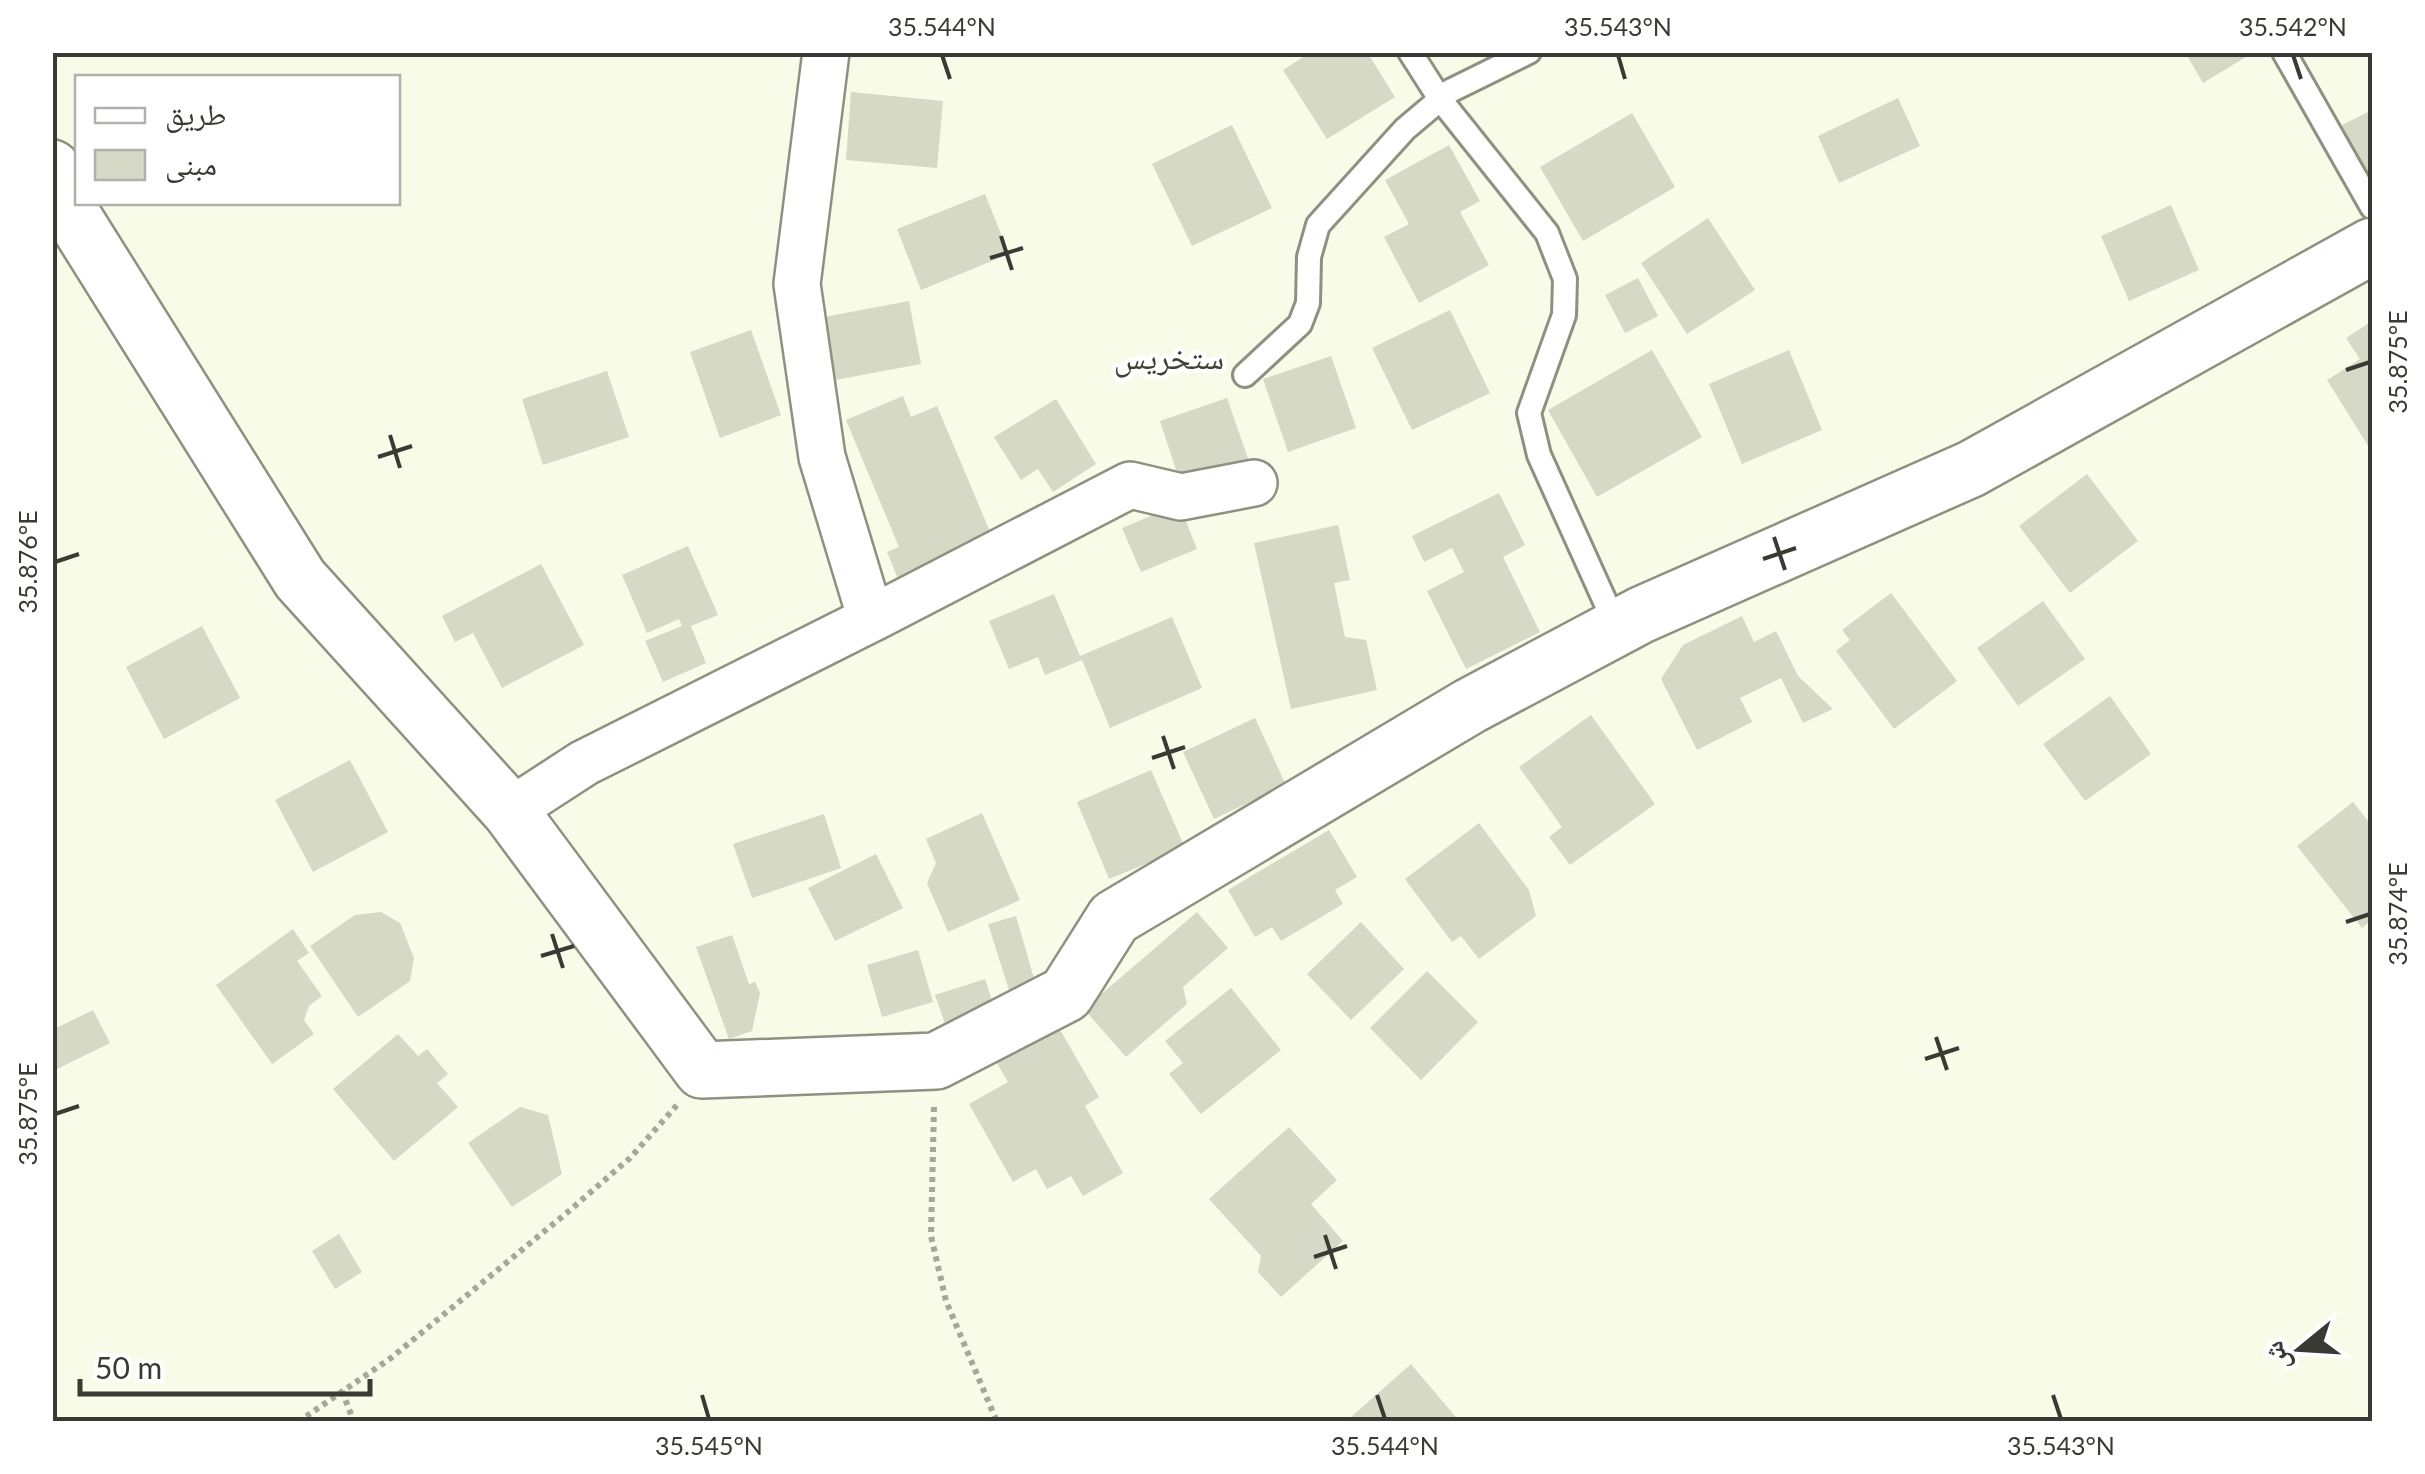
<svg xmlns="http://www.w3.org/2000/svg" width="2425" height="1474" font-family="Lato,'Noto Naskh Arabic',sans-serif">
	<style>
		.building { fill: #d5d9c6 }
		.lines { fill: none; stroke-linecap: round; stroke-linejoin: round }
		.lane-casing { stroke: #8d917f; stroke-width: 28 }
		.street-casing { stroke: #8d917f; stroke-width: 50 }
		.secondary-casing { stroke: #8d917f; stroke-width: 60 }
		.path { stroke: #a5a799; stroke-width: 6; stroke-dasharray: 5 5; stroke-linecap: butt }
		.lane { stroke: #fff; stroke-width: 22 }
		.street { stroke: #fff; stroke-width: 45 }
		.secondary { stroke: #fff; stroke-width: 55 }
		.ticks { fill: none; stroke: #393a33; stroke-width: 4 }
		.labels { text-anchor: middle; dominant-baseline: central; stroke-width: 9; stroke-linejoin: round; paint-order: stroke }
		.quarter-label { font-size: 32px; fill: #3e4131; stroke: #fff }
		.neatline { fill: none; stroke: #393a33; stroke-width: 4 }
		.ticks-label { font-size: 25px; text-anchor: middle; fill: #393a33 }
	</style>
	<rect width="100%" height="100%" fill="#f7fbe7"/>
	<path class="building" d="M1311,52H1367L1395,97L1327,139L1283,70Z
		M2185,52H2254L2203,83Z
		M851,92L943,101L937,168L846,160Z
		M1898,98L1920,146L1839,183L1818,136Z
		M2372,110V180L2369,182L2342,125Z
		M1632,113L1675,187L1583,241L1540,167Z
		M1232,125L1272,208L1192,246L1152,164Z
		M1449,145L1480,201L1460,212L1489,265L1419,303L1384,237L1409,224L1385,180Z
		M985,194L1009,254L921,290L897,229Z
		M2171,205L2199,270L2129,301L2101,236Z
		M1708,218L1755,290L1687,334L1641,263Z
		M1638,278L1658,316L1625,333L1605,295Z
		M909,301L921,364L835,380L824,317Z
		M1450,310L1490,393L1412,430L1372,348Z
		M2372,321V452L2327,380L2360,359L2346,338Z
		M751,330L781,415L720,438L690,352Z
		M1652,350L1702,437L1597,497L1548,410Z
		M1789,350L1822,430L1742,464L1709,384Z
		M1331,356L1356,428L1288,452L1263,379Z
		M607,371L629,437L543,465L522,399Z
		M903,396L911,417L937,406L991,534L952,550L956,561L900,584L887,552L899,547L846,420Z
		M1227,398L1252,470L1184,494L1160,421Z
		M1056,399L1096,464L1053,492L1038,469L1021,480L994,437Z
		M2087,474L2138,541L2070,593L2019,526Z
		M1499,493L1525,545L1503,557L1540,632L1466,669L1427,591L1464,572L1452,548L1424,562L1412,536Z
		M1179,504L1197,549L1141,572L1122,528Z
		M1338,525L1350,580L1334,583L1345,637L1366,640L1377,690L1291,709L1254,543Z
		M688,546L718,615L691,626L706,663L663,682L645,641L682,626L679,619L647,633L622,575Z
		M541,564L584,645L502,688L473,633L455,642L442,616Z
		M1891,593L1957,681L1894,729L1836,651L1850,640L1842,630Z
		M1054,594L1080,656L1172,617L1202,688L1110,728L1082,660L1045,675L1038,657L1009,669L989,621Z
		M2043,601L2085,659L2018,706L1977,648Z
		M1742,616L1754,642L1776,631L1798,676L1833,709L1803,723L1781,678L1740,698L1752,722L1697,750L1661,679L1683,645Z
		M202,626L240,698L164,739L126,667Z
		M2110,696L2151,754L2085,801L2043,744Z
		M1591,715L1655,804L1570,865L1549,837L1562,827L1519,767Z
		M1255,718L1286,785L1214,819L1183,752Z
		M350,760L388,832L313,872L275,800Z
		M1151,770L1185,848L1109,879L1077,802Z
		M2353,802L2372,826V920L2362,928L2297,846Z
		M982,813L1020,900L948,932L927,883L936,863L926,839Z
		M824,814L841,868L752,898L733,844Z
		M1479,823L1529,890L1536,916L1479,959L1461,936L1452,942L1405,879Z
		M1329,830L1357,877L1335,890L1343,904L1281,941L1272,927L1255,937L1228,890Z
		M876,854L903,908L835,941L808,888Z
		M381,912L400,923L414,958L410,981L358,1017L310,946L355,915Z
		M1197,912L1228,948L1183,987L1187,1004L1126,1057L1084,1009Z
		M1016,916L1035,982L1009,990L988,924Z
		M1361,922L1404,969L1351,1020L1307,974Z
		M293,929L309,953L297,961L322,996L309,1006L304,1020L314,1034L272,1064L216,985Z
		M732,935L749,984L755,982L760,993L752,1031L729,1039L696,947Z
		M918,950L933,1002L882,1017L867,965Z
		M1427,971L1478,1022L1421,1080L1370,1028Z
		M985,979L997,1016L948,1032L935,995Z
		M1231,988L1281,1050L1201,1114L1169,1074L1183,1063L1165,1041Z
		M93,1010L110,1043L55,1070L52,1030Z
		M1059,1028L1099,1097L1085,1106L1123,1173L1083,1196L1071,1176L1047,1189L1036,1169L1013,1182L969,1104L1008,1082L997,1063Z
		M398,1034L418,1056L427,1049L448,1074L437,1083L458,1107L394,1161L333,1089Z
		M520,1107L548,1115L562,1174L512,1207L468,1143Z
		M1289,1127L1337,1180L1311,1204L1343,1241L1281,1297L1258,1272L1261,1256L1209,1199Z
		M339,1234L362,1272L335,1289L312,1251Z
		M1411,1364L1460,1422H1355L1351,1417Z"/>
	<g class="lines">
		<g class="lane-casing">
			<path id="lane" d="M1410,52L1440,99L1547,233L1565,279L1564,315L1529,413L1539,455L1617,628
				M2284,52L2372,207
				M1245,375L1300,324L1308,303L1309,257L1318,225L1405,129L1450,91L1529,52"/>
		</g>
		<g class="street-casing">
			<path id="street" d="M871,619L1130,485L1181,497L1254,483
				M510,811L584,763L871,619L822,457L797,284L826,52"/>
		</g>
		<g class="secondary-casing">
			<path id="secondary" d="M52,168L69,210L300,579L510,811L702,1070L936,1061L1066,994L1114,918L1470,706L1641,615L1971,469L2372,246"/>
		</g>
		<path class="path" d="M934,1107L931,1236L946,1301L997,1422
			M342,1391L354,1422
			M298,1422L391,1358L569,1211L630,1158L678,1104"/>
		<use href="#lane" class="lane"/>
		<use href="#street" class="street"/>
		<use href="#secondary" class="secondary"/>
	</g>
	<path class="ticks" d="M942,55L950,79M1618,55L1625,79M2293,55L2301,79M1001,236L1012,270M990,258L1023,248M2346,370L2370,362M390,435L400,468M378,457L412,446M1774,537L1785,570M1763,559L1796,548M55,562L79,554M1163,736L1174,769M1152,758L1185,747M2346,922L2370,914M552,934L563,968M541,956L574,946M1936,1037L1947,1070M1925,1059L1959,1048M55,1114L79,1106M1325,1235L1336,1269M1314,1257L1347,1246M702,1395L709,1419M1377,1395L1385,1419M2053,1395L2061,1419"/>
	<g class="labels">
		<g class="quarter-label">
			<text x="1169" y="356">ستخريس</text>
		</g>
	</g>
	<rect width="2425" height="1474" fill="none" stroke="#ffffff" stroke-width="110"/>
	<rect x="75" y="75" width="325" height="130" fill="#ffffff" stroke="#b0b0ad" stroke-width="2.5"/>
	<rect x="95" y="108" width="50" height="15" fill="#ffffff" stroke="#b0b0ad" stroke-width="2.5"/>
	<text x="165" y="125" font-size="30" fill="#393a33">طريق</text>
	<rect x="95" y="150" width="50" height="30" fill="#d5d9c6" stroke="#b0b0ad" stroke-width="2.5"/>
	<text x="165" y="175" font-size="30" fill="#393a33">مبنى</text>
	<g transform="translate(2300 1349) rotate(252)" stroke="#ffffff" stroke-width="8" paint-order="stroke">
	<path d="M0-8L18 38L0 25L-18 38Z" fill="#393a33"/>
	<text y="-15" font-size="28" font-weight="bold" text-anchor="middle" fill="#393a33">ش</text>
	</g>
	<path d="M80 1379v15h290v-15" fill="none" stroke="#393a33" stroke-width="5"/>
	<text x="95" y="1379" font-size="30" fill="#393a33" stroke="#ffffff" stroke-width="8" paint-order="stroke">50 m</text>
	<rect x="55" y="55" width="2315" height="1364" class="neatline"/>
	<g class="ticks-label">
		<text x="942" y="36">35.544°N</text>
		<text x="1618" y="36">35.543°N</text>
		<text x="2293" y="36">35.542°N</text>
		<text transform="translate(2398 362) rotate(-90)" y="9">35.875°E</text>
		<text transform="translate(28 562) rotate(-90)" y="9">35.876°E</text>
		<text transform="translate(2398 914) rotate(-90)" y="9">35.874°E</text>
		<text transform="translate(28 1114) rotate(-90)" y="9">35.875°E</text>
		<text x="709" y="1455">35.545°N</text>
		<text x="1385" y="1455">35.544°N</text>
		<text x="2061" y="1455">35.543°N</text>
	</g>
</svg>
